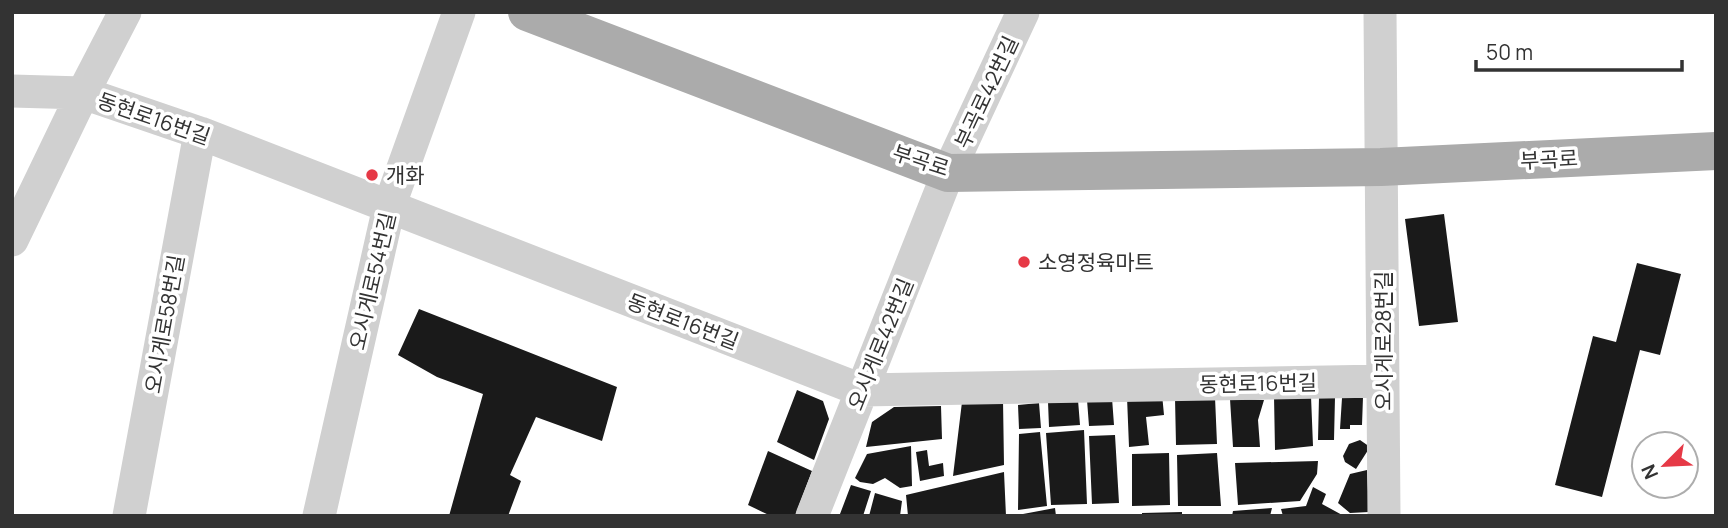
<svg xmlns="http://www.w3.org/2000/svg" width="1728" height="528" font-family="Manrope,'Noto Sans KR',sans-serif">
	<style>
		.building { fill: #1a1a1a }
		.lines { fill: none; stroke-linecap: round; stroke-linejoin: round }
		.minor { stroke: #d0d0d0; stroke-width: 33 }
		.major { stroke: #ababab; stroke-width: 38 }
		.poi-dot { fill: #e63946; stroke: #fff; stroke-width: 2.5 }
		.labels { text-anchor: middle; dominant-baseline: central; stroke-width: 7; stroke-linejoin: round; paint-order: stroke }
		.street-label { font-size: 21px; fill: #333; stroke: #fff }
		.poi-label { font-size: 21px; fill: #333; stroke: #fff; text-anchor: start }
	</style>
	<rect width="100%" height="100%" fill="#fff"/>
	<path class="building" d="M1444,214L1458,322L1419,326L1405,219Z
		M1637,263L1681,274L1660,355L1640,350L1602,497L1555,485L1593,336L1616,342Z
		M419,309L617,387L602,441L536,417L510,475L521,481L508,516H449L483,394L437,377L398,355Z
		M797,390L823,401L829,419L814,460L777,442Z
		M1162,394L1164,415L1146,417L1149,445L1129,447L1127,397Z
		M1274,396H1311L1313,446L1275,450Z
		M1215,397L1217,444L1176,445L1175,398Z
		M1319,397H1335L1334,440H1318Z
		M1363,397L1362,425H1350V429H1340L1342,398Z
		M1112,398L1114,425L1089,426L1087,400Z
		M1230,399L1264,400L1258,420L1260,447H1233Z
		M1003,400L1004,465L953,476L962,402Z
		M1078,400L1080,425L1049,427L1048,402Z
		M1039,403L1041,428L1019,429L1018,405Z
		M941,406L942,439L866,447L872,422L894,407Z
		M1084,430L1087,504L1051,505L1046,433Z
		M1040,432L1047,506L1018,510L1019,434Z
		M1115,435L1119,503L1092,504L1089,436Z
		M1360,440L1370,447L1356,469L1345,462L1343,456L1349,444Z
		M911,446L912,486L900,488L885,478L873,484L860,482L855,478L867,454Z
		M927,450L929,466L943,463L944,476L920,481L916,452Z
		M768,451L812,471L795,516H771L748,505Z
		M1169,453L1170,505L1132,506V454Z
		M1217,453L1221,506H1178L1177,455Z
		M1318,461L1317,474L1300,501L1238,505L1235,463Z
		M1367,470L1369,512L1350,513L1338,503L1350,474Z
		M1004,472L1006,516H908L906,495Z
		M851,485L871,491L863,516H845L840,514Z
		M1313,487L1326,494L1322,504L1344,516H1283L1281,509L1306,506Z
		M875,493L902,501L900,516H869Z
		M1055,508L1056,516H1023V514Z
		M1272,508L1270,516H1232L1233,511Z
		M1182,512V516H1142V513Z"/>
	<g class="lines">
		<path class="minor" d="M1380,12L1384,516
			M12,91L83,93L200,133L861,390L1383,381
			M12,240L83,93L125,12
			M129,516L200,133
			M319,516L389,207L459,12
			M812,516L948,173L1023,12"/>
		<path class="major" d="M527,12L948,173L1381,167L1716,151"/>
	</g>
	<g class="poi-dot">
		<circle cx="372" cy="175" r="7"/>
		<circle cx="1024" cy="262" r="7"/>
	</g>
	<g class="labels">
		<g class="street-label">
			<text transform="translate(986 92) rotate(-65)">부곡로42번길</text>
			<text transform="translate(154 118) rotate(19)">동현로16번길</text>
			<text transform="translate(1549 159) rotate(-3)">부곡로</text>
			<text transform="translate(921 160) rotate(18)">부곡로</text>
			<text transform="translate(372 281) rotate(-77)">오시게로54번길</text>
			<text transform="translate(683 321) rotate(21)">동현로16번길</text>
			<text transform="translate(164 324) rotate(-80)">오시게로58번길</text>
			<text transform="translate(1383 341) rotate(-90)">오시게로28번길</text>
			<text transform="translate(880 344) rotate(-68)">오시게로42번길</text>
			<text transform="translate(1258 383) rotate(-1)">동현로16번길</text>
		</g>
		<g class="poi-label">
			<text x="386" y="175">개화</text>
			<text x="1038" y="262">소영정육마트</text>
		</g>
	</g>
	<rect width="1728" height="528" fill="none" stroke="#333333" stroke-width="28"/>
	<g transform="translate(1665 465) rotate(246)"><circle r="33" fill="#ffffff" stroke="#adadad" stroke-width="2"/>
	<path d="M0-5L12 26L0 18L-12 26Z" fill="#e63946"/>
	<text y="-10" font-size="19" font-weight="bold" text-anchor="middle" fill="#333333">N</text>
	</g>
	<path d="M1476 60v10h206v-10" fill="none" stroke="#333333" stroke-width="3.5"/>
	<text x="1486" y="60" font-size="21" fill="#333333" stroke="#ffffff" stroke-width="5" paint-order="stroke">50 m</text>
</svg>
